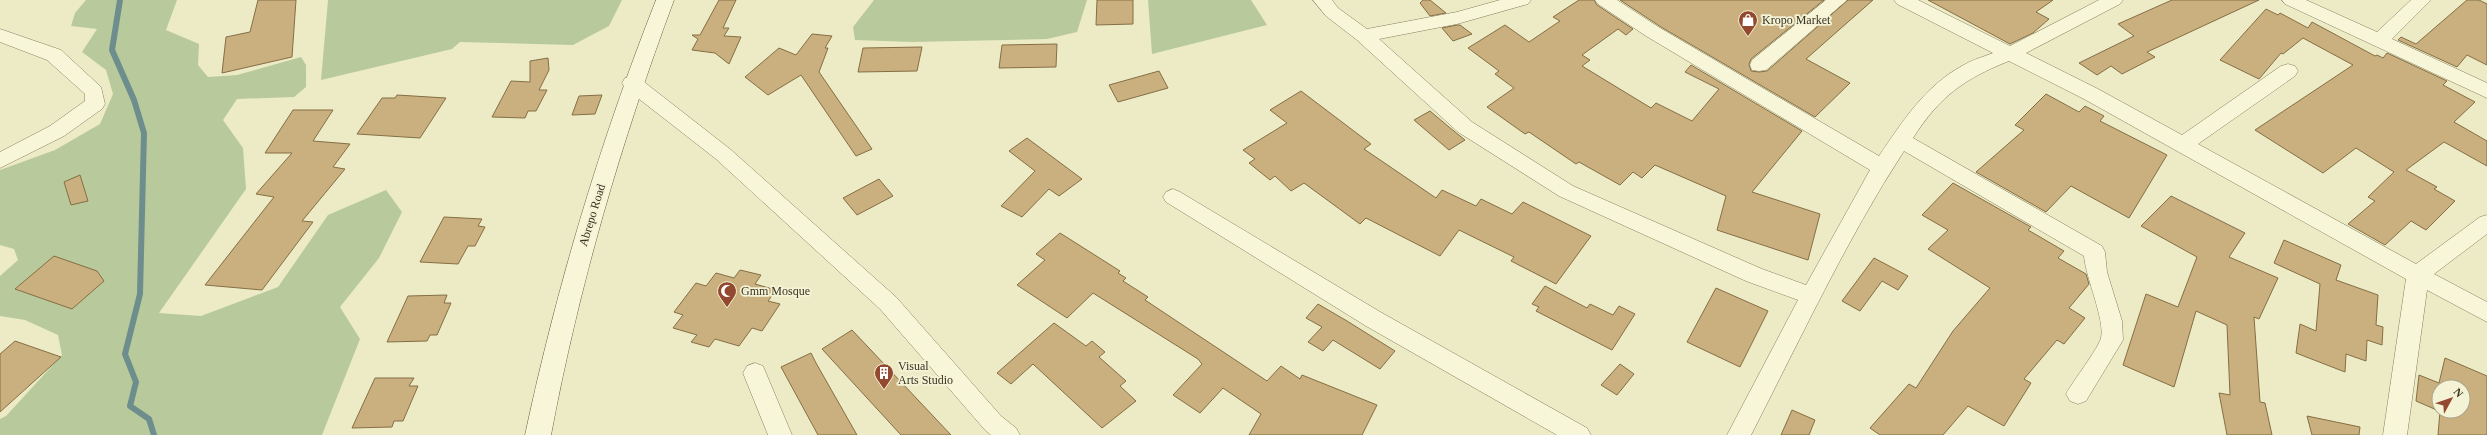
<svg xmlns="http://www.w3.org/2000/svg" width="2487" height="435" font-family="'Times New Roman',serif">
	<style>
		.green { fill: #b8ca9b }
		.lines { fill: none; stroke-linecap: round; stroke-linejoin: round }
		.stream { stroke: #6e8e8e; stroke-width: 6 }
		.building { fill: #c9b07e; stroke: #856e44 }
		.minor-casing { stroke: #877e5d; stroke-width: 1 }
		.secondary-casing { stroke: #695f40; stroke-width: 1 }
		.minor { fill: #f7f6d9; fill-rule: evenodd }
		.secondary { fill: #f7f6d9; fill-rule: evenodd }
		.labels { text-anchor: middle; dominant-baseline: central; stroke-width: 3.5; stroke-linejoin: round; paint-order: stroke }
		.poi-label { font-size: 12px; fill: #383220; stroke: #f4f3d6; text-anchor: start }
		.street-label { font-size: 12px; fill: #383220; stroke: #f4f3d6 }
	</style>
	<rect width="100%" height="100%" fill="#ecebc6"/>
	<path class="green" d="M86,0H177L166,30L199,44L198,65L208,77L237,75L301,57L306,65V87L294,97L237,99L223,120L243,148L246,189L159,313L201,316L278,287L328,215L386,190L402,212L379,258L340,307L360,339L322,435H0V419L6,416L62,355L58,335L25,320L0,316V276L18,260L14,249L0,245V170L55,150L100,124L113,94L106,70L82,52L97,29L71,26L75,13Z
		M328,0H622L609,26L573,45L460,42L452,49L321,80Z
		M874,0H1087L1077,32L1047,39L913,42L855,40L853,27Z
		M1148,0H1251L1267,25L1152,54Z"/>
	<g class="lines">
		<path class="stream" d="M120,0L112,50L134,100L144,133L140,294L125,354L136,382L130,406L149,419L154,435"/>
	</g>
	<path class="building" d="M258,0H296L292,57L222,73L226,37L250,32Z
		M719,0H736L723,28H729L724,36L741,37L729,64L715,53L692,50L698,39L692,35H700Z
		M1097,0H1133V24L1096,25Z
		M1423,0H1430L1446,13L1430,16L1420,3Z
		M1579,0H1594L1597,5L1633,29L1626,35L1618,29L1582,55L1590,60L1582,66L1651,108L1656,103L1692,121L1719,89L1685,72L1691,65L1802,131L1752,192L1820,214L1808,260L1717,230L1726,196L1655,165L1642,178L1633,172L1620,185L1579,162L1576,164L1529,132L1525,134L1487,107L1514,88L1495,74L1499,71L1468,48L1505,25L1529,42L1560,21L1553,17Z
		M1620,0H1824L1751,59L1749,64L1751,71L1759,72L1767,71L1848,0H1873L1806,59L1850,83L1815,117L1661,27Z
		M1928,0H2053L2036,12L2049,19L2033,33L2010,44Z
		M2172,0H2259L2147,52L2155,57L2122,74L2111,66L2097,75L2079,63L2134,36L2118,24Z
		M2467,0H2479L2487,4V65L2467,55L2457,67L2398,40L2401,37L2416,44Z
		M2266,9L2278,15L2280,13L2308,28L2312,22L2375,56L2377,55L2383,58L2387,53L2447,81L2443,85L2475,102L2454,122L2487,141V166L2444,142L2406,170L2437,187L2434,189L2455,201L2426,230L2411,221L2385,245L2348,224L2375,201L2368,197L2394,172L2356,148L2323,173L2255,130L2353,65L2303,38L2283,54L2281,53L2259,79L2220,60Z
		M1457,25H1460L1472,34L1453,41L1442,28Z
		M812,34L832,36L825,48H828L819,72L872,149L856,156L801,75L768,95L745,77L779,48L796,55Z
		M1057,44L1056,67L999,68L1002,45Z
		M922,47L917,71L858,72L863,48Z
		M548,58L549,70L539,90H547L536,111H528L525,118L492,117L511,81L530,82V61Z
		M1159,71L1168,88L1118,102L1109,85Z
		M1301,91L1371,144L1364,149L1436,198L1442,190L1476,206L1481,199L1512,214L1523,202L1591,236L1556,284L1511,261L1514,257L1459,230L1440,256L1366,218L1360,224L1304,183L1291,191L1275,176L1270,180L1249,163L1255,159L1243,150L1287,123L1270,110Z
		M2046,94L2079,112L2085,106L2104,116L2100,121L2167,155L2129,218L2071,186L2046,212L1976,172L2024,130L2015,125Z
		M397,95L446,98L420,138L357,134L382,98H395Z
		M602,95L595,114L572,115L579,96Z
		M293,110H333L313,141L350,144L333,167L345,169L302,221L313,222L262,290L205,285L274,197L256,194L292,153H265Z
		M1430,111L1449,127L1465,140L1449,150L1414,120Z
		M1027,138L1082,179L1059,196L1049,189L1022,217L1001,206L1035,171L1009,151Z
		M80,175L88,201L71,205L64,182Z
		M879,179L893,196L857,215L843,198Z
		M1953,183L2031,227L2028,230L2064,251L2058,258L2086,274L2089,284L2069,308L2085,318L2064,344L2057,340L2024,379L2031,383L2004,426L1968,406L1943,435H1880L1870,428L1909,384L1916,388L1953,331L1990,288L1928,249L1948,230L1922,215Z
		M2171,196L2245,233L2229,257L2278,278L2259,319L2254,317L2260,402L2265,403L2272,435H2227L2219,393L2230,395L2227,325L2196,311L2174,387L2123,365L2146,294L2178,307L2197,257L2141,226Z
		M444,217L482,219L478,226L485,227L475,246H468L458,264L420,262Z
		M1060,233L1120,271L1118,273L1126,278L1123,281L1148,297L1145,300L1267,381L1281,366L1300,379L1302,375L1377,405L1362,435H1249L1261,414L1223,388L1200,413L1173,395L1202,364L1198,359L1093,293L1067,318L1017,285L1045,260L1036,254Z
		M2284,240L2341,265L2336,280L2378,295L2376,325L2383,327L2382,345L2367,340L2366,361L2346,354L2345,372L2296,353L2300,324L2316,331L2320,284L2274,263Z
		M54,256L97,271L104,281L72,309L15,289Z
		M1874,258L1908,276L1898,290L1882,281L1860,311L1842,301Z
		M740,270L761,275L755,284L776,290L768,301L780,304L762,331L752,328L739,346L715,339L709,347L691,342L697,335L673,328L683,315L674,312L696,283L706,286L716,273L734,278Z
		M1545,286L1587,308L1590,304L1613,315L1619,306L1635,314L1612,350L1536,311L1539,307L1532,304Z
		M1716,288L1768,311L1740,367L1687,342Z
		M447,295L444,303H451L437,335H430L427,341L387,342L408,296Z
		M1318,304L1347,321L1395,351L1380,369L1333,340L1323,351L1308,342L1322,327L1306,318Z
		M1054,323L1086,346L1092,341L1105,352L1099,357L1126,381L1120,386L1136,401L1102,428L1033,364L1011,384L997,373Z
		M852,330L951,435H901L822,349Z
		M15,341L61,357L0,412V354Z
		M811,353L816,363L857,435H818L781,367Z
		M2445,358L2487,376V435H2438L2440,411H2463V387H2439V411L2416,401L2419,375L2439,383Z
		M1620,364L1634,374L1617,395L1601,385Z
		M375,378H414L409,386H418L403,421H394L392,427L352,428Z
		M1792,410L1815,420L1809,435H1781Z
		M2307,416L2360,427L2359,435H2312Z"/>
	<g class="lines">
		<g class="minor-casing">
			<path id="minor" d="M1313,0H1332L1338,8L1367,29L1457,12L1500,0H1531L1528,4L1457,24L1379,39L1472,122L1573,186L1762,269L1806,285L1870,170L1646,36L1598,4L1595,0H1617L1660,28L1879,156C1902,122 1925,86 1962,66C1971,60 1983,57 1993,53L1897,4L1894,0H1918L2010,46L2099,0H2123L2120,4L2026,53L2098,89L2182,135L2281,66L2288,64L2295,66L2298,71L2295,76L2198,144L2416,264L2480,217L2487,215V234L2434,274L2487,302V322L2427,290L2407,435H2383L2406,279L2084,99L2009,61C1964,79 1940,96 1913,138L2102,246L2105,252L2107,272L2122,321L2123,340L2086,401L2078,404L2070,401L2066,394C2073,381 2098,349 2101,338C2105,319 2086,279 2084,256L1904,151C1846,240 1800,340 1751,435H1727L1798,300L1746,281L1559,196L1458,132L1357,40L1326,16Z
				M1826,0H1847L1766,70L1759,71L1752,70L1750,65L1752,60Z
				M2282,0H2306L2377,32L2411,0H2431L2392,39L2487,83V98L2285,4Z
				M0,29L61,50L101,87L105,104L102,109L64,136L0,168V152L50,126L85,101V94L47,60L0,42Z
				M632,76L639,78L730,149L896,297L1001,416L1016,428L1020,435H991L985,430L880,309L716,159L625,88L622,83L625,78Z
				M1173,189L1180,192L1382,313L1587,428L1591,435H1557L1366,326L1166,202L1163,197L1166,192Z
				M755,363L763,366L792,435H768L743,373L747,366Z"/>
		</g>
		<g class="secondary-casing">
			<path id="secondary" d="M656,0H674C621,142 579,286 551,435H525C557,286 600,142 656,0Z"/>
		</g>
		<use href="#minor" class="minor"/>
		<use href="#secondary" class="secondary"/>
	</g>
	<defs>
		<g id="shop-pin" transform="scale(1)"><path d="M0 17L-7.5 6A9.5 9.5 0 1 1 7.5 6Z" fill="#934830" stroke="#f4f3d6"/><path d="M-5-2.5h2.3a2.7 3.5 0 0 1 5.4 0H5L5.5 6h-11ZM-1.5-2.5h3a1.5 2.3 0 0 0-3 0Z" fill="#fff"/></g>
		<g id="mosque-pin" transform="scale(1)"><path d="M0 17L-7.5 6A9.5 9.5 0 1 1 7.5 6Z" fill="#934830" stroke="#f4f3d6"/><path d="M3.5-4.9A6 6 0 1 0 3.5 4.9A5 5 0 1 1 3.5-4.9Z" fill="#fff"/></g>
		<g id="building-pin" transform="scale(1)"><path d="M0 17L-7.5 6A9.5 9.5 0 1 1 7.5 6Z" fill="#934830" stroke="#f4f3d6"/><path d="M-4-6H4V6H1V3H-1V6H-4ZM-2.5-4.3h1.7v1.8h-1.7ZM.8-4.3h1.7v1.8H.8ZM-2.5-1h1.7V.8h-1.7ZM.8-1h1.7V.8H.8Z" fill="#fff"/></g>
	</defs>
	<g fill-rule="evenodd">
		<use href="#shop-pin" x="1748" y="20"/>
		<use href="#mosque-pin" x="727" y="291"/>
		<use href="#building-pin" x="884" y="373"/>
	</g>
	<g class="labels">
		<g class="poi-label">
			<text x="1762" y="20">Kropo Market</text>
			<text x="741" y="291">Gmm Mosque</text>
			<text x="898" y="366">Visual<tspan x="898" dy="14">Arts Studio</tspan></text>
		</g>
		<g class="street-label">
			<text transform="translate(592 215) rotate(-73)">Abrepo Road</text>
		</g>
	</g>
	<g transform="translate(2451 399) rotate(50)"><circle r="19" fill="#f4f3d6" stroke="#a9a68d"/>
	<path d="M0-3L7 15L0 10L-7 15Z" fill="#934830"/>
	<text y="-6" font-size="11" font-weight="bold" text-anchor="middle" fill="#383220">N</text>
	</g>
</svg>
